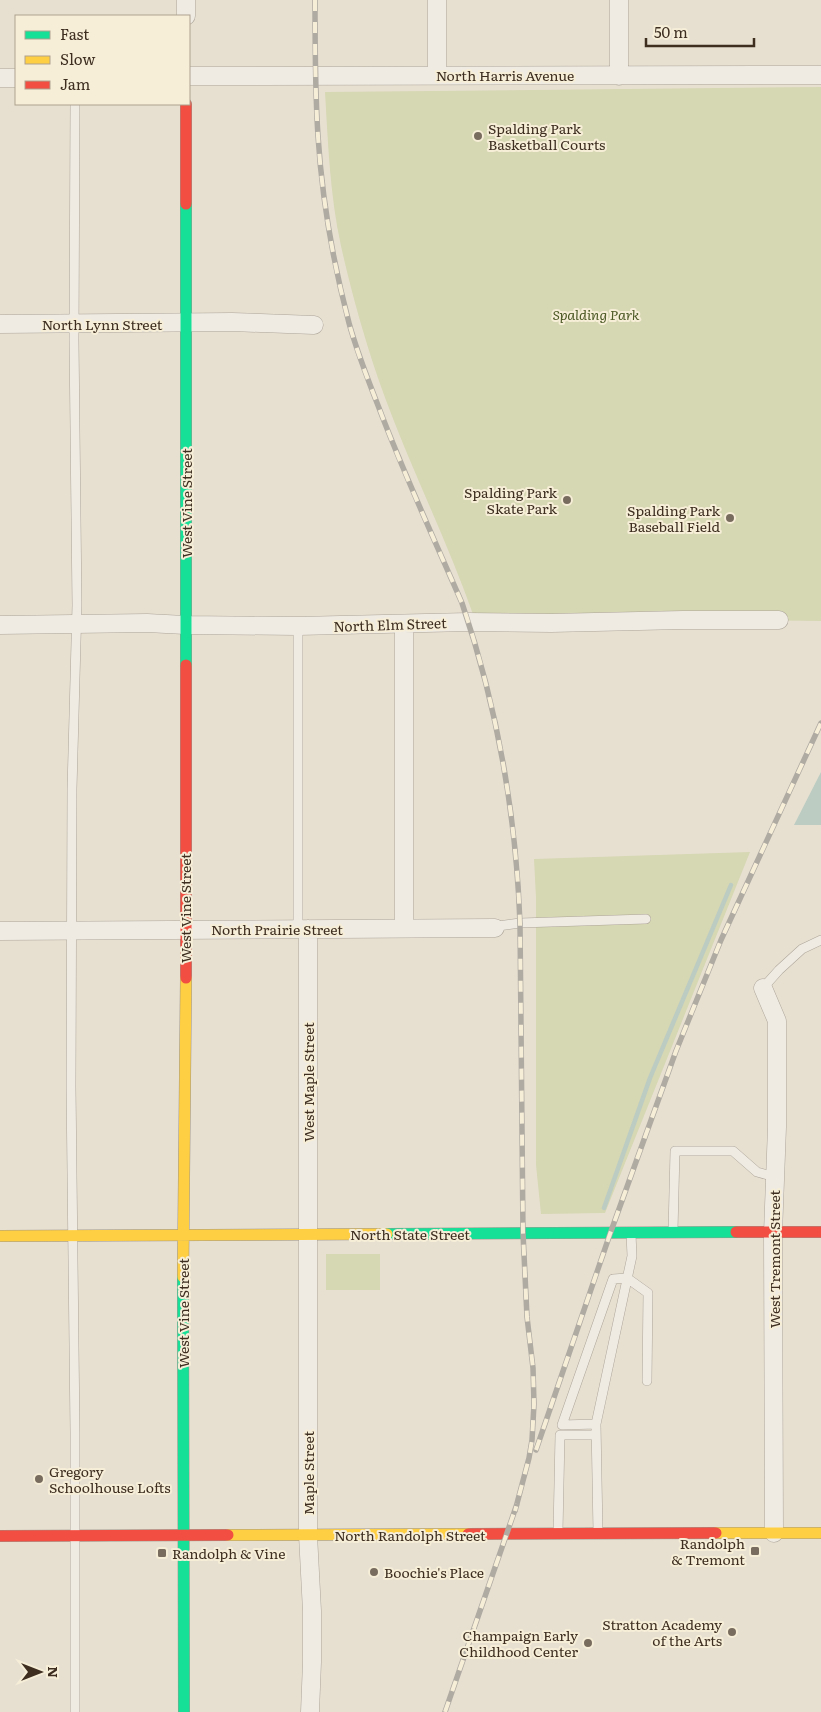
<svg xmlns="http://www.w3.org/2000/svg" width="821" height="1712" font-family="Literata,serif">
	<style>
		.green { fill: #d6d7b3 }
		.water { fill: #bcccc2 }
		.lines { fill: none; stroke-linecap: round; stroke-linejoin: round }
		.stream { stroke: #bcccc2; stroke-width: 4.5 }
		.lane-casing { stroke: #ada599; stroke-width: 10 }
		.street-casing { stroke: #ada599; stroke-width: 19 }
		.fast-casing { stroke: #9c958a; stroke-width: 12 }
		.slow-casing { stroke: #9c958a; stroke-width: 12 }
		.jam-casing { stroke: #9c958a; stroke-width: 12 }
		.lane { stroke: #efebe3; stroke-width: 9 }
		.street { stroke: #efebe3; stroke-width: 18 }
		.fast { stroke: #16e098; stroke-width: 11 }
		.slow { stroke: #ffcf43; stroke-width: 11 }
		.jam { stroke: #f24e42; stroke-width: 11 }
		.rail-casing { stroke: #afaaa2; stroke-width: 5.5 }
		.rail { stroke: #f7eed8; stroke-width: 4; stroke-dasharray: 11; stroke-linecap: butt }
		.poi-dot { fill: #786c5e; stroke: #f7eed8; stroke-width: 2 }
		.labels { text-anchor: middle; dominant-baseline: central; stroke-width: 4; stroke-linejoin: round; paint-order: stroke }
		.street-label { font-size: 14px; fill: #3d2e20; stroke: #f7eed8 }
		.poi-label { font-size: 14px; fill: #3d2e20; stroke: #f7eed8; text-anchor: end }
		.park-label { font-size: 14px; font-style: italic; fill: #4d5a26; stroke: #f7eed8 }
	</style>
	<rect width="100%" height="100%" fill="#e7e0d1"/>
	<path class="green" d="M821,87V621L474,617C446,537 407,461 379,381C364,337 351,291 341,246C330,196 328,143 325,92Z
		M750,852L605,1213L541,1214L536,1165V898L534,859Z
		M326,1254H380V1290H326Z"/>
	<path class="water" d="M821,772V825H794Z"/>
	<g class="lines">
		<path class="stream" d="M604,1208L650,1078L731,885"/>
		<g class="lane-casing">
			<path id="lane" d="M75,104L74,341L77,605L72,789L71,1087L75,1432V1712
				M298,626V929
				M495,928L498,926L520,923L646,919
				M763,988L779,970L802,949L821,940
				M673,1231L675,1151H733L757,1172L775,1177
				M596,1424L562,1425L613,1279L627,1278L648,1293L647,1381
				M558,1532L560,1435H596
				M598,1532L596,1424L632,1256L631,1234"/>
		</g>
		<g class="street-casing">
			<path id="street" d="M619,0V76
				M186,16V0
				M437,75V0
				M189,76L821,75
				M0,78H16
				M0,324L232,322L314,325
				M404,624V928
				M0,625L147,623L185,625L298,626L468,622L551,623L683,620H779
				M308,929V1535L312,1611V1662L310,1712
				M0,931L495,928
				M763,988L777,1021V1127L773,1233L774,1533"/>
		</g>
		<g class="fast-casing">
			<path id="fast" d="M186,204V665
				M387,1234L736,1232
				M183,1277L184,1712"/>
		</g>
		<g class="slow-casing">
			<path id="slow" d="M0,1236L387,1234
				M183,1277L186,978
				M716,1533H821
				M228,1535L468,1534"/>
		</g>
		<g class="jam-casing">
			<path id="jam" d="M186,104V204
				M186,978V665
				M736,1232H821
				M468,1534L716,1533
				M0,1536L228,1535"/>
		</g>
		<use href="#lane" class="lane"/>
		<use href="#street" class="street"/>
		<use href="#fast" class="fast"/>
		<use href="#slow" class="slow"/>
		<use href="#jam" class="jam"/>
		<g class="rail-casing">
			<path id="rail" d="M315,0C315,45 315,91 318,136C322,199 333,262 349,323C357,352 368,380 379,408C404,474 434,539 462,603C497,706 516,815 520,923L523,1233L527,1317L533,1368L534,1404L532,1440L529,1458L515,1511
				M536,1450L610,1234L676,1051L721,940L821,723
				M445,1712L517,1504"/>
		</g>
		<use href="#rail" class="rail"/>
	</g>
	<g class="poi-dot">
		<circle cx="478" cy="136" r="5"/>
		<circle cx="567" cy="500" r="5"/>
		<circle cx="730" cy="518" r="5"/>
		<circle cx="39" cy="1479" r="5"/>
		<rect x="750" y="1546" width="10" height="10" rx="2.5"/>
		<rect x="157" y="1548" width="10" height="10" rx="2.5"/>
		<circle cx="374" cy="1572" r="5"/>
		<circle cx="732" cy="1632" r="5"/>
		<circle cx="588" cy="1643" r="5"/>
	</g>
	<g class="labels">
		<g class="street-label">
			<text x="505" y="75">North Harris Avenue</text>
			<text x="102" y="324">North Lynn Street</text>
			<text transform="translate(186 503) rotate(-90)">West Vine Street</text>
			<text transform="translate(390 624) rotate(-2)">North Elm Street</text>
			<text transform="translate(185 908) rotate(-90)">West Vine Street</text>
			<text x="277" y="929">North Prairie Street</text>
			<text transform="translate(308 1082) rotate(-90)">West Maple Street</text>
			<text x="410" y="1234">North State Street</text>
			<text transform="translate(774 1259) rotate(-90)">West Tremont Street</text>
			<text transform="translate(183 1313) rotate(-90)">West Vine Street</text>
			<text transform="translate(308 1473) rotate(-90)">Maple Street</text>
			<text x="410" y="1535">North Randolph Street</text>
		</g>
		<g class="poi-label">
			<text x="488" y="128" text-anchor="start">Spalding Park<tspan x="488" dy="16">Basketball Courts</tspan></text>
			<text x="557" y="492">Spalding Park<tspan x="557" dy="16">Skate Park</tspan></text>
			<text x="720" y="510">Spalding Park<tspan x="720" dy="16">Baseball Field</tspan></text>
			<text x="49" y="1471" text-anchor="start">Gregory<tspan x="49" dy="16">Schoolhouse Lofts</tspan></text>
			<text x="745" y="1543">Randolph<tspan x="745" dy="16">&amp; Tremont</tspan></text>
			<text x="172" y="1553" text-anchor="start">Randolph &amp; Vine</text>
			<text x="384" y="1572" text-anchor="start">Boochie's Place</text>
			<text x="722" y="1624">Stratton Academy<tspan x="722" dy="16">of the Arts</tspan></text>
			<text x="578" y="1635">Champaign Early<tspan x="578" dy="16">Childhood Center</tspan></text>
		</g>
		<g class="park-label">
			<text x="596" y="314">Spalding Park</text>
		</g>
	</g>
	<rect x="15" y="15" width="175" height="90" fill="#f7eed8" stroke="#ada18e"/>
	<rect x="25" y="31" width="25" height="8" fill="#16e098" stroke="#ada18e"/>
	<text x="60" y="40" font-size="15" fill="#3d2e20">Fast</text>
	<rect x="25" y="56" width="25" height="8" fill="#ffcf43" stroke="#ada18e"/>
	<text x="60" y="65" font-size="15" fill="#3d2e20">Slow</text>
	<rect x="25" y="81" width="25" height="8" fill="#f24e42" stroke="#ada18e"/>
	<text x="60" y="90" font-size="15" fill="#3d2e20">Jam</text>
	<g transform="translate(40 1672) rotate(90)" stroke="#f7eed8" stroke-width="4" paint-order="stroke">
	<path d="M0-4L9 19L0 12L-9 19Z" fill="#3d2e20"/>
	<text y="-8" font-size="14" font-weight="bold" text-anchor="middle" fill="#3d2e20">N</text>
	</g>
	<path d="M646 38v8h108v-8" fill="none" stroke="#3d2e20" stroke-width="2.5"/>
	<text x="654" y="38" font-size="15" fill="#3d2e20" stroke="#f7eed8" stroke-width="4" paint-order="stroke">50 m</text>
</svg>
